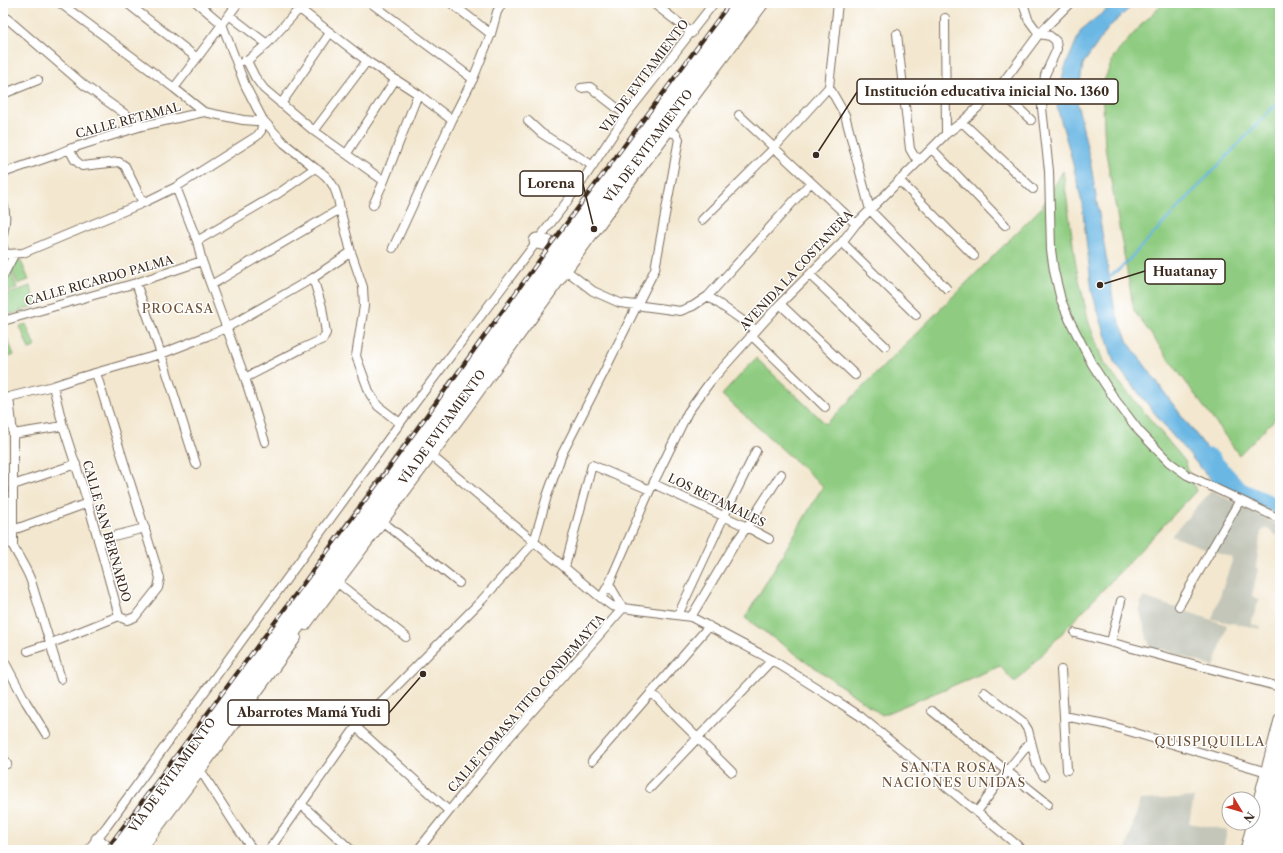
<svg xmlns="http://www.w3.org/2000/svg" width="1283" height="853" font-family="'Libre Caslon Text',serif">
	<style>
		.industrial { fill: #c3c6b9 }
		.green { fill: #8fcc81; stroke: #657b50 }
		.water { fill: #6ab7e4; stroke: #527081 }
		.lines { fill: none; stroke-linecap: round; stroke-linejoin: round }
		.stream { stroke: #6ab7e4; stroke-width: 2.5 }
		.river { stroke: #6ab7e4; stroke-width: 15 }
		.street-casing { stroke: #7b6c5c; stroke-width: 10 }
		.secondary-casing { stroke: #7b6c5c; stroke-width: 13 }
		.primary-casing { stroke: #7b6c5c; stroke-width: 15 }
		.highway-casing { stroke: #7b6c5c; stroke-width: 17 }
		.street { stroke: #fff; stroke-width: 8 }
		.secondary { stroke: #fff; stroke-width: 11 }
		.primary { stroke: #fff; stroke-width: 13 }
		.highway { stroke: #fff; stroke-width: 15 }
		.rail-casing { stroke: #3b2a1e; stroke-width: 4 }
		.rail { stroke: #fff; stroke-width: 2.5; stroke-dasharray: 8; stroke-linecap: butt }
		.labels { text-anchor: middle; dominant-baseline: central; stroke-width: 3; stroke-linejoin: round; paint-order: stroke }
		.street-label { font-size: 12px; fill: #3b2a1e; stroke: #fff }
		.neighbourhood-label { font-size: 13px; letter-spacing: 1px; fill: #6d5339; stroke: #fff }
		.leader { fill: none; stroke: #3b2a1e; stroke-width: 1.5 }
		.callout-dot { fill: #3b2a1e; stroke: #fff; stroke-width: 1.5 }
		.callout { fill: #fff; stroke: #3b2a1e; stroke-width: 1.5 }
		.callout-label { font-size: 13px; text-anchor: middle; font-weight: bold; fill: #3b2a1e }
	</style>
	<rect width="100%" height="100%" fill="#fff"/>
	<filter id="ink" filterUnits="userSpaceOnUse"><feTurbulence type="fractalNoise" baseFrequency=".025" numOctaves="2"/><feDisplacementMap in="SourceGraphic" scale="8" xChannelSelector="R" yChannelSelector="G"/><feConvolveMatrix kernelMatrix="1 2 1 2 8 2 1 2 1" color-interpolation-filters="sRGB"/></filter>
	<filter id="wash" filterUnits="userSpaceOnUse"><feTurbulence type="fractalNoise" baseFrequency=".012" numOctaves="4" result="noise"/><feDisplacementMap in="SourceGraphic" scale="16" xChannelSelector="R" yChannelSelector="G"/><feGaussianBlur stdDeviation="0.9" result="paint"/><feColorMatrix in="noise" values="0 0 0 0 0 0 0 0 0 0 0 0 0 0 0 0 0 1.4 0 .05"/><feComposite in="paint" operator="in"/></filter>
	<g filter="url(#wash)">
		<rect width="100%" height="100%" fill="#f3e7cf"/>
		<path class="industrial" d="M1212,490L1280,526V532L1277,536L1266,528L1261,532L1256,567L1258,569L1252,596L1259,600L1251,624L1261,627V629L1212,619L1233,558L1171,536Z
			M1143,597L1227,625L1214,667L1165,650L1150,648L1139,609Z
			M1194,797L1189,823L1227,830L1223,850H1126L1140,800Z"/>
		<path class="green" d="M1164,3H1280V414L1239,455L1134,311L1105,147L1102,86L1114,56L1142,24Z
			M1063,171L1076,266L1089,323L1104,364L1185,461L1196,491L1015,683L1000,666L882,715L745,618L823,486L722,395L756,358L826,424L1042,207Z
			M20,259L29,280L18,284L9,263Z
			M8,264L17,288L3,294V283Z
			M30,286L37,305L3,317V296Z
			M26,324L35,347L29,349L20,326Z
			M3,331H4L14,355L3,359Z"/>
		<path class="water" d="M1115,3H1135L1109,27L1083,64L1077,102L1090,160L1115,311L1128,342L1172,403L1224,471L1241,490L1280,505V514L1215,484L1172,435L1114,362L1092,292L1082,203L1070,152L1057,107L1064,70L1081,30Z"/>
		<g class="lines">
			<path class="stream" d="M1108,278L1123,266L1280,100"/>
			<path class="river" d="M1210,456L1241,490L1280,507"/>
		</g>
	</g>
	<g filter="url(#ink)">
		<g class="lines">
			<g class="street-casing">
				<path id="street" d="M60,3L174,88L204,112
					M127,3L197,58L238,3
					M197,3L222,24L245,85L263,120L284,143L315,168
					M292,3L367,61L418,94L452,120
					M371,3L473,79
					M451,3L491,34
					M653,3L692,33
					M838,3L829,87L845,115L870,210L946,288
					M1023,3L1028,19L1039,34L1050,36L1056,41L1057,49L1045,75L1043,92L1042,108L1049,171L1051,250L1054,271L1061,300L1070,321L1092,364L1114,398L1139,431L1169,462L1187,475L1280,519
					M3,15L84,85L142,126
					M229,15L267,44L299,9
					M945,18L946,134
					M897,34L910,149L914,156L921,159
					M244,61H247L267,44
					M247,61L255,77L264,89L314,131L384,181
					M174,88L197,58
					M581,88L590,87L626,115
					M998,89L1031,120
					M3,94L38,80
					M281,104L330,33
					M739,115L856,224
					M528,121L541,133L593,166
					M962,122L1033,189
					M314,131L367,61
					M69,149L75,160L82,166L119,162L125,166L143,203
					M932,149L1005,225
					M347,153L395,80
					M3,173L55,155L69,149L142,126L204,112L243,120L256,121L263,120L261,131L257,136L176,187L143,203L23,253L7,254L4,251L3,247
					M899,180L974,256
					M176,187L197,241L202,261L245,378L301,349L323,339L326,333L322,307L313,278
					M3,203C7,215 5,223 3,235
					M373,205L384,181L418,94
					M702,220L774,148L829,87
					M197,241L279,193L315,168C332,178 337,190 340,209
					M842,242L916,315
					M393,248L452,120L473,79L491,34L497,12L502,3
					M567,271L593,291L620,303L680,311L693,306L708,296L756,330
					M810,275L885,346
					M3,276L14,255
					M136,283L161,354L196,464
					M211,285L340,209L351,252L363,287L364,306L356,356L370,394L378,406L400,423
					M708,296L811,182
					M780,304L855,375
					M3,321L136,283L202,261
					M751,335L825,407
					M245,378L265,442
					M53,386L63,426L88,503L119,616L122,618L127,620L135,617L158,588L160,578L96,373
					M9,397L13,434V546C19,558 27,569 31,581L61,679
					M3,401L9,397L53,386L74,379L161,354L207,336L226,328L313,278L351,252
					M13,434L63,426
					M432,456L601,598L612,606L623,608L691,617L772,660L823,692L860,716L1017,845L1021,850
					M654,484L747,527L769,539
					M13,485L76,464
					M383,522L459,583
					M13,530L88,503
					M98,540L145,528
					M565,567L592,465L650,490
					M338,583L406,637
					M601,598L609,584L650,490L688,412L710,382L780,304L842,242L856,224L946,134L962,122L998,89L1039,34L1070,3
					M1179,606L1240,500
					M678,615L724,516L756,451
					M691,617L734,545L747,527L781,474
					M306,626L468,408L630,184L765,3
					M1075,633L1280,687
					M1111,642L1121,601
					M28,651L49,644L119,616
					M3,659L26,702L46,734
					M1061,670L1064,716
					M651,692L732,772
					M984,692L1023,722L1028,730L1037,765L1044,776
					M932,711L1007,771L977,812
					M356,727L449,811
					M1031,741L1007,771L1048,804
					M3,757L7,764
					M592,761L709,626
					M1067,770L1064,716L1105,724L1267,772
					M201,771L238,829L253,850
					M650,788L772,660
					M301,804L351,850
					M88,850L107,826L400,423L581,183L626,115L714,3
					M142,850L201,771L297,638
					M269,850L356,727L481,601L534,542L547,496L562,454L604,372L655,269L679,139L676,134L669,132
					M418,850L499,749L623,608L609,584"/>
			</g>
			<g class="secondary-casing">
				<path id="secondary" d="M97,839L111,850
					M1246,850L1280,720"/>
			</g>
			<g class="primary-casing">
				<path id="primary" d="M1256,850L1280,757
					M1269,850L1280,806"/>
			</g>
			<g class="highway-casing">
				<path id="highway" d="M537,241L559,246
					M116,850L488,342L739,3
					M129,850L302,619L589,226L755,3"/>
			</g>
			<use href="#street" class="street"/>
			<use href="#secondary" class="secondary"/>
			<use href="#primary" class="primary"/>
			<use href="#highway" class="highway"/>
			<g class="rail-casing">
				<path id="rail" d="M106,850L375,487L551,244L730,3"/>
			</g>
			<use href="#rail" class="rail"/>
		</g>
	</g>
	<g class="labels">
		<g class="street-label">
			<text transform="translate(644 76) rotate(-53)">VIA DE EVITAMIENTO</text>
			<text transform="translate(128 120) rotate(-15)">CALLE RETAMAL</text>
			<text transform="translate(648 146) rotate(-53)">VÍA DE EVITAMIENTO</text>
			<text transform="translate(796 270) rotate(-47)">AVENIDA LA COSTANERA</text>
			<text transform="translate(99 280) rotate(-16)">CALLE RICARDO PALMA</text>
			<text transform="translate(442 427) rotate(-54)">VÍA DE EVITAMIENTO</text>
			<text transform="translate(717 500) rotate(26)">LOS RETAMALES</text>
			<text transform="translate(107 531) rotate(74)">CALLE SAN BERNARDO</text>
			<text transform="translate(526 703) rotate(-49)">CALLE TOMASA TITO CONDEMAYTA</text>
			<text transform="translate(172 775) rotate(-54)">VÍA DE EVITAMIENTO</text>
		</g>
		<g class="neighbourhood-label">
			<text x="178" y="308">PROCASA</text>
			<text x="1210" y="741">QUISPIQUILLA</text>
			<text x="954" y="767">SANTA ROSA /<tspan x="954" dy="15">NACIONES UNIDAS</tspan></text>
		</g>
	</g>
	<path class="leader" d="M816 155L857 92M594 229L583 184M1100 285L1145 271M423 674L389 713"/>
	<g class="callout-dot">
		<circle cx="816" cy="155" r="4"/>
		<circle cx="594" cy="229" r="4"/>
		<circle cx="1100" cy="285" r="4"/>
		<circle cx="423" cy="674" r="4"/>
	</g>
	<g class="callout">
		<rect x="857" y="79" width="261" height="25" rx="4"/>
		<rect x="520" y="171" width="63" height="25" rx="4"/>
		<rect x="1145" y="259" width="80" height="25" rx="4"/>
		<rect x="228" y="700" width="161" height="25" rx="4"/>
	</g>
	<g class="callout-label">
		<text x="987" y="96">Institución educativa inicial No. 1360</text>
		<text x="551" y="188">Lorena</text>
		<text x="1185" y="276">Huatanay</text>
		<text x="309" y="717">Abarrotes Mamá Yudi</text>
	</g>
	<rect width="1283" height="853" fill="none" stroke="#fff" stroke-width="16"/>
	<g transform="translate(1241 811) rotate(128)"><circle r="19" fill="#ffffff" stroke="#b1aaa5"/>
	<path d="M0-3L7 15L0 10L-7 15Z" fill="#c8321e"/>
	<text y="-6" font-size="11" font-weight="bold" text-anchor="middle" fill="#3b2a1e">N</text>
	</g>
</svg>
